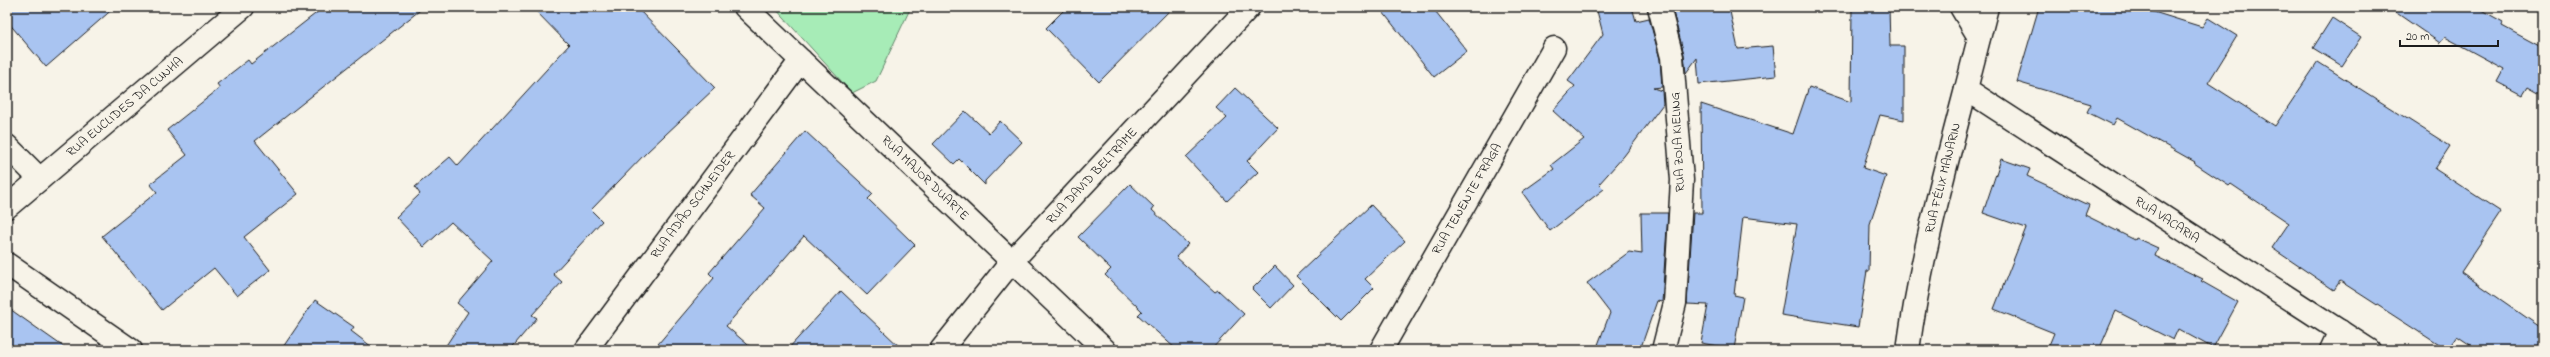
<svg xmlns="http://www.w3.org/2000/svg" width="2550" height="357" font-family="'Indie Flower',sans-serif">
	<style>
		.green { fill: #a7ecb7; stroke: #62846a }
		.building { fill: #a9c4f1; stroke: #1c1c1c }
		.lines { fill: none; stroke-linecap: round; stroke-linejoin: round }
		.minor-casing { stroke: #1c1c1c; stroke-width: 25 }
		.tertiary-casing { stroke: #1c1c1c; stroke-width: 25 }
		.secondary-casing { stroke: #1c1c1c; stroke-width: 25 }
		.minor { stroke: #f7f3e8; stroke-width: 22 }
		.tertiary { stroke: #f7f3e8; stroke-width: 22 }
		.secondary { stroke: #f7f3e8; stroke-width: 22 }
		.labels { text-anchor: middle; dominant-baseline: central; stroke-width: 3; stroke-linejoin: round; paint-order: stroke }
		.street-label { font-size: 13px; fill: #1c1c1c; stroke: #f7f3e8 }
	</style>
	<rect width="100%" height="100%" fill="#f7f3e8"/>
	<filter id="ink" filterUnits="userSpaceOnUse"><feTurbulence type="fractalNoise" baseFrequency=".025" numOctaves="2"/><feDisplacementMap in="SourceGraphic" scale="8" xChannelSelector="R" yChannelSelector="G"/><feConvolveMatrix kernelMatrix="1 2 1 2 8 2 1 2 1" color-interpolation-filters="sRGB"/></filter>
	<g filter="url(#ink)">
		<path class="green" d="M774,7H911L876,81L852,93Z"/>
		<path class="building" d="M7,7H115L46,67L7,21Z
			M324,7H424L255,141L298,194L244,237L270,270L237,296L214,268L162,310L102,236L157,192L150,184L187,155L167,130L220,88L217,84L248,60L251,64Z
			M532,7H636L715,88L647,152L591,210L602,221L553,274L562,282L532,315L537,318L510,350H443L468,312L457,303L493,261L451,222L424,247L396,217L420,194L415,187L450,157L458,166L569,45Z
			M1067,7H1173L1099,82L1046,28Z
			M1379,7H1432L1467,51L1434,77Z
			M1596,7H1632L1636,21L1649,18L1660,59L1662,87L1653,88L1662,91L1663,104L1624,156L1599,184L1604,189L1550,231L1522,192L1554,169L1551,165L1584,139L1553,111L1575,86L1568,81L1603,34Z
			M1696,7H1729L1738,49L1773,46L1776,76L1699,84L1697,58L1686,73L1684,54L1673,12Z
			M1852,7H1889L1890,46H1904V120L1880,115L1863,168L1886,176L1870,224L1869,271H1867L1858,327L1781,315L1797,224L1743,217L1734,295L1743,297L1734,349L1701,343L1708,305L1687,304L1693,213H1702L1701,104L1793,134L1809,87L1851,102Z
			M2039,7H2138L2202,27L2208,18L2237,36L2208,83L2275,126L2318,62L2450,146L2435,169L2501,212L2461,272L2543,329V350H2478L2457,336L2447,350L2340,281L2334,290L2272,248L2289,223L2231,184L2229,186L2194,163L2195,162L2117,118L2113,125L2087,112L2091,104L2017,82Z
			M2388,7H2476L2503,22L2502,26L2543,48V96L2527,87L2522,95L2497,82L2504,69L2445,37L2440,43Z
			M2332,18L2361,37L2342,66L2313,48Z
			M1235,88L1278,128L1247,161L1258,172L1227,201L1186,157L1227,118L1216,108Z
			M965,111L989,133L1000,121L1022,142L985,181V185L959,159L954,164L933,144Z
			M805,131L873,194L868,199L915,245L867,295L804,236L726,326L754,350H653L714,278L709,273L765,208L750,195Z
			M2001,159L2030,169L2027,176L2089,205L2085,215L2135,240L2136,238L2158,248L2155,256L2203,279L2201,281L2238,302L2213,348L2178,329L2173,340L2116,311L2099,350H2047L2054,333L1994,309L2026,228L1983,213Z
			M1130,184L1154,207L1152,210L1188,244L1176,257L1215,292L1218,290L1244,314L1211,350H1177L1138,315L1142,311L1105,275L1111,269L1078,237Z
			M1371,205L1405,241L1365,279L1374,288L1341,321L1296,276Z
			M1641,213H1668L1662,302L1657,301L1640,350H1596L1610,313L1587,283L1629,252L1642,254Z
			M1275,266L1293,285L1271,308L1252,289Z
			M841,291L903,350H787Z
			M315,300L354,327L351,331L376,350H281Z
			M7,307L68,350H7Z"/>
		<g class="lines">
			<g class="minor-casing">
				<path id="minor" d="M745,7L1105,350
					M1659,7L1672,57L1682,180L1675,303L1663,350
					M1961,7L1979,37
					M586,350L801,60
					M941,350L1012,261L1249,7
					M1381,350L1554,48
					M1908,350C1920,261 1943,176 1966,89
					M2331,350L2340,331"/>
			</g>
			<g class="tertiary-casing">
				<path id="tertiary" d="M1987,7L1966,89L2369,350
					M7,146L40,179
					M7,264L131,350"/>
			</g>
			<g class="secondary-casing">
				<path id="secondary" d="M7,207L243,7"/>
			</g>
			<use href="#minor" class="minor"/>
			<use href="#tertiary" class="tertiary"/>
			<use href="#secondary" class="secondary"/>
		</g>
	</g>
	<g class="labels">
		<g class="street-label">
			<text transform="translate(125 107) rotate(-40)">RUA EUCLIDES DA CUNHA</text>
			<text transform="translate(1678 142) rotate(-93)">RUA ZOLA KIELING</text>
			<text transform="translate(1092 176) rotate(-47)">RUA DAVID BELTRAME</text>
			<text transform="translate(925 178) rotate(44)">RUA MAJOR DUARTE</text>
			<text transform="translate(1943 178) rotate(-76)">RUA FÉLIX MANARIN</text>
			<text transform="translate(1467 199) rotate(-60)">RUA TENENTE FRAGA</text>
			<text transform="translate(693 205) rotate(-53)">RUA ADÃO SCHNEIDER</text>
			<text transform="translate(2167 220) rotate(33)">RUA VACARIA</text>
		</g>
	</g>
	<rect width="2550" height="357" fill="none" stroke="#f7f3e8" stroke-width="24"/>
	<rect x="12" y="12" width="2526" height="333" fill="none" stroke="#1c1c1c" stroke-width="1.5" filter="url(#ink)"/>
	<path d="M2400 40v6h98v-6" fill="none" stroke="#1c1c1c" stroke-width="2"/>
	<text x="2406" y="40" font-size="12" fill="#1c1c1c" stroke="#f7f3e8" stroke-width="3" paint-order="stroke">20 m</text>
</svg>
